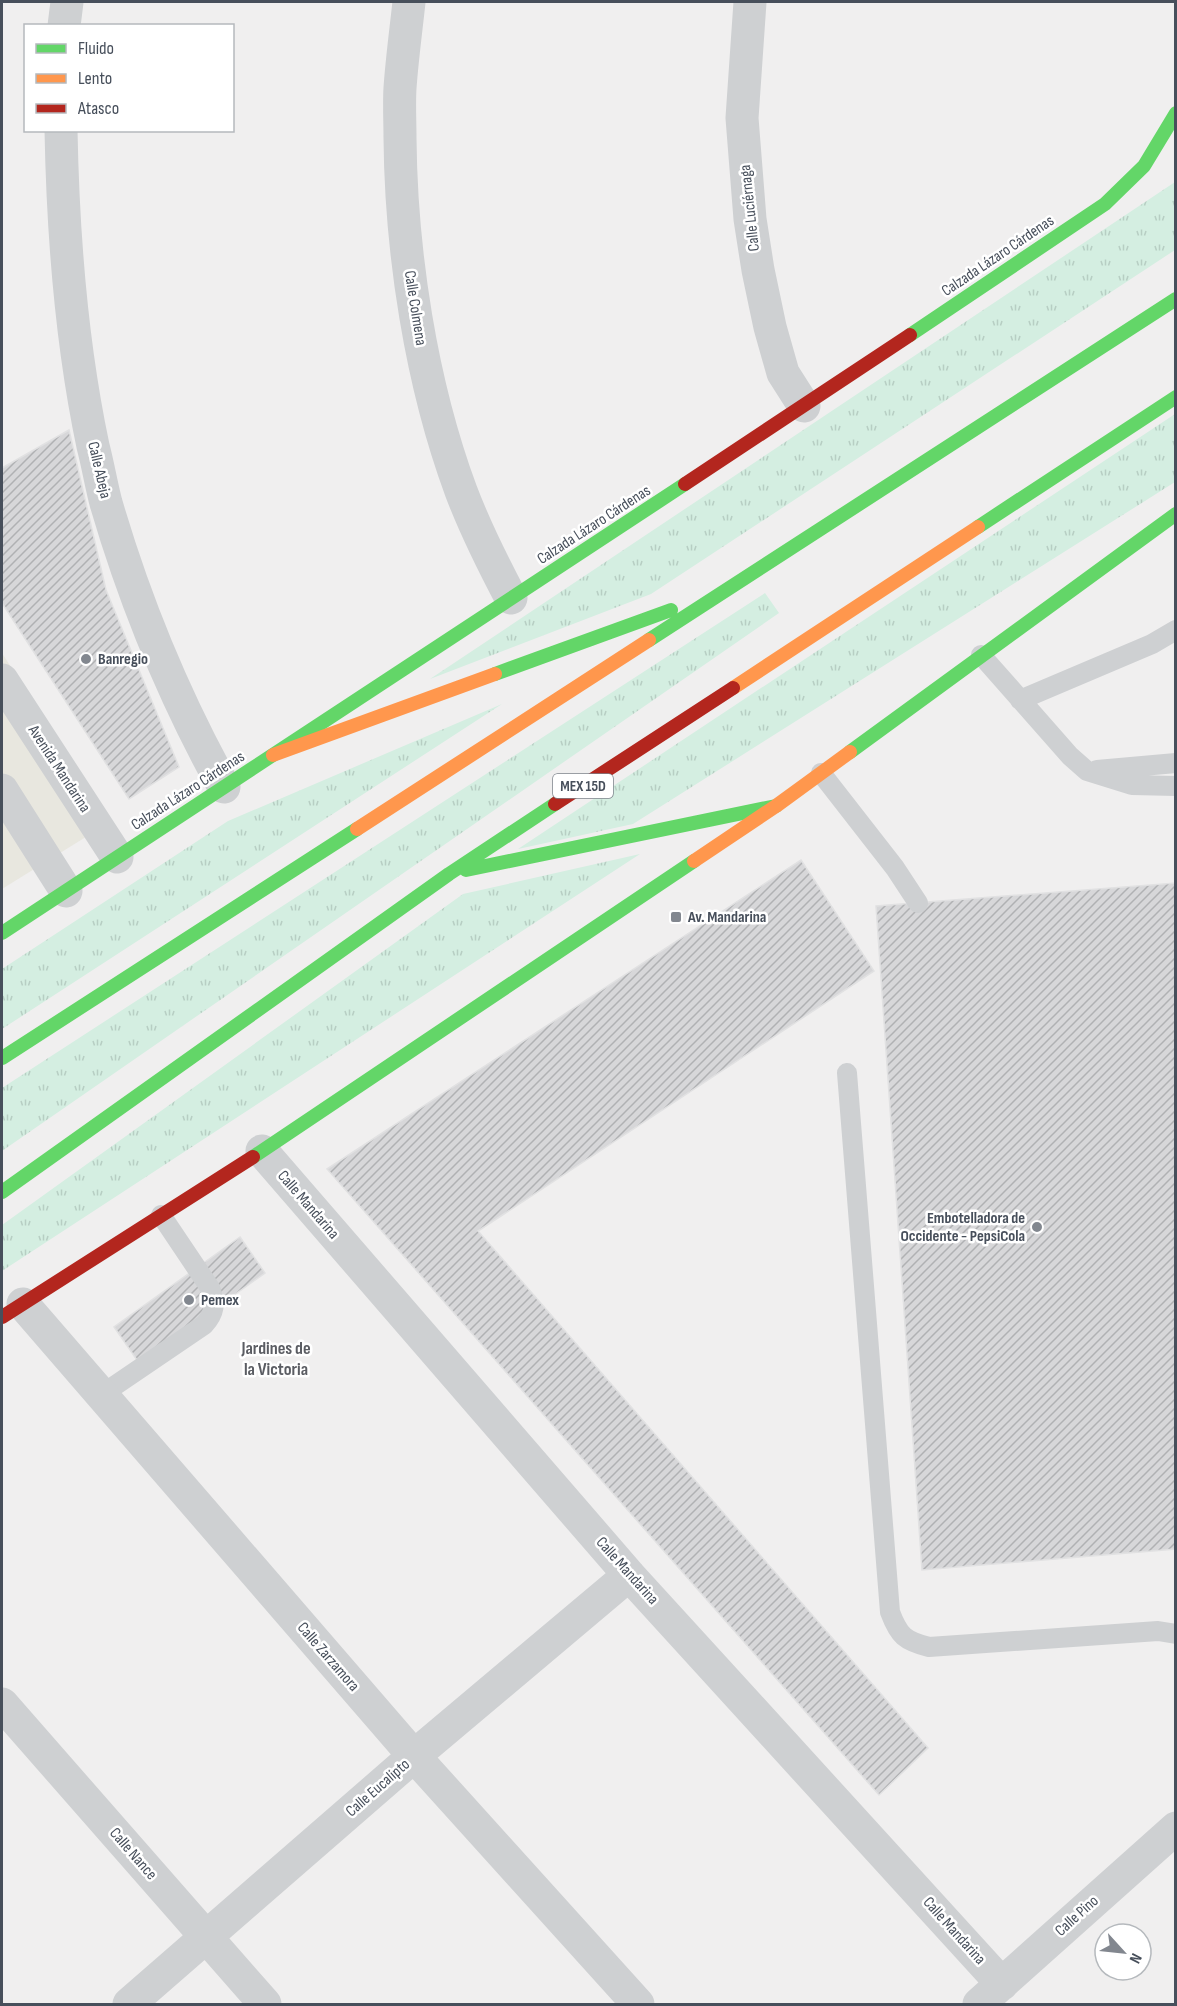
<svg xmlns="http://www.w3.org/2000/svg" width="1177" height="2006" font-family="'Sofia Sans Condensed',sans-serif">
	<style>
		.commercial { fill: #e8e7df }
		.grass { fill: url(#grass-tufts) }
		.building { fill: url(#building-hatch); stroke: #e1e1e2; stroke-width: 1.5 }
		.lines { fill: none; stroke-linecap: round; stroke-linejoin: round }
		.lane { stroke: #ced0d2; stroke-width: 20 }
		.street { stroke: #ced0d2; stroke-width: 33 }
		.fast { stroke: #63d668; stroke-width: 14 }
		.slow { stroke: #ff974d; stroke-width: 14 }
		.jam { stroke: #b3261e; stroke-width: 14 }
		.poi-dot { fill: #82878f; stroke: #fff; stroke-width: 2 }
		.labels { text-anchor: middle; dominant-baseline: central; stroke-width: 5; stroke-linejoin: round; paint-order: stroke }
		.shield { fill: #fff; stroke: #7e848c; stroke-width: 1.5 }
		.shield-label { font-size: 15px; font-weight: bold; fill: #474f5b }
		.street-label { font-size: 16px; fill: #474f5b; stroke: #fff }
		.poi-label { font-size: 16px; font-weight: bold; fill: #474f5b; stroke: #fff; text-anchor: start }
		.neighbourhood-label { font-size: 18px; font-weight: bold; fill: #5b5d63; stroke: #fff }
	</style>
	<defs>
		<pattern id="grass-tufts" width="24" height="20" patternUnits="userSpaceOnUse" patternTransform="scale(1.5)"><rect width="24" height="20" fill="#d4eee1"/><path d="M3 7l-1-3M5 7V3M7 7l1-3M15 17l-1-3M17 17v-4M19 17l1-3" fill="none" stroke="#b7cec3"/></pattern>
		<pattern id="building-hatch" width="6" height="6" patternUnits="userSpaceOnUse" patternTransform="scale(1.5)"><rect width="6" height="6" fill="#d7d7d9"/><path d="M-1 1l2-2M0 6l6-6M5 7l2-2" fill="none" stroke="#b0b1b3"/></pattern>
	</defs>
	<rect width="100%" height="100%" fill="#f0efef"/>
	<path class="commercial" d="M2,653L110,822L2,889Z"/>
	<path class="grass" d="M1175,182V250L651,594L430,679Z
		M1175,414V482L633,824L518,849Z
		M765,593L779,613L2,1151V1088Z
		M502,704L2,1029V969L228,821Z
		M640,854L2,1271V1225L463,894Z"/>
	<path class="building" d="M69,430L106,590L179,767L129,799L2,603V468Z
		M801,860L874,971L478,1231L928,1748L879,1795L327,1169Z
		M1176,883V1549L922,1570L876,906Z
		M240,1237L265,1273L139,1363L114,1327Z"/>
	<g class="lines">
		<path class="lane" d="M981,655L1070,756L1087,771L1132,785L1176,786
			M1020,700L1152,644L1176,630
			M1097,770L1176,763
			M821,773L895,868L918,903
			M847,1073L890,1612C899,1636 905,1641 929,1647L1158,1631L1176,1634
			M101,1395L204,1325C215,1313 216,1304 210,1288L161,1215"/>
		<path class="street" d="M409,2C406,30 402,59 400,88C399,104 400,121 400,138C401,253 421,383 461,491C475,528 493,564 511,598
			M750,2L742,118L750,219L758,270L770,327L783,373L804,406
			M64,26L67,2
			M61,130C63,237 71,342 93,446C98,465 101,484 106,503C135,602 174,697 224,787
			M2,680L117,857
			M2,790L66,891
			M262,1151L629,1575L1002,1984
			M23,1304L414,1756L638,2004
			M2,1704L265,2004
			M129,2004L414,1756L629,1575
			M979,2004L1176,1828"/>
		<path class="fast" d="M910,335L1105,204L1144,166L1176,113
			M978,527L1176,397
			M649,640L1176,299
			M495,674L671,610
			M850,752L1176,514
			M466,870L776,806
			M2,933L685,484
			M2,1058L357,829
			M253,1157L694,861
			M2,1192L449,874L555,804"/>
		<path class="slow" d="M733,688L978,527
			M273,755L495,674
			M357,829L649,640
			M694,861L776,806L850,752"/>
		<path class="jam" d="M685,484L910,335
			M555,804L733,688
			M2,1317L253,1157"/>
	</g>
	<g class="poi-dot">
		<circle cx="86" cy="659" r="6"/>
		<rect x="670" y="911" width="12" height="12" rx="3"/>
		<circle cx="1037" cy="1227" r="6"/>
		<circle cx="189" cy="1300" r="6"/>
	</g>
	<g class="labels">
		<rect class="shield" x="553" y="774" width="60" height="24" rx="4.5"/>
		<g class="shield-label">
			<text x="583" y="786">MEX 15D</text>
		</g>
		<g class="street-label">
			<text transform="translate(750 208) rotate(-96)">Calle Luciérnaga</text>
			<text transform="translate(998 256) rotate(-34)">Calzada Lázaro Cárdenas</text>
			<text transform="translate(415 308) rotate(81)">Calle Colmena</text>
			<text transform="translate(99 470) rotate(77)">Calle Abeja</text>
			<text transform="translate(594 525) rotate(-33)">Calzada Lázaro Cárdenas</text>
			<text transform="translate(59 769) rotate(57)">Avenida Mandarina</text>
			<text transform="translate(188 791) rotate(-33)">Calzada Lázaro Cárdenas</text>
			<text transform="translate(308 1205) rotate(49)">Calle Mandarina</text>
			<text transform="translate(627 1571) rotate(48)">Calle Mandarina</text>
			<text transform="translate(328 1657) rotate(49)">Calle Zarzamora</text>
			<text transform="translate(378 1788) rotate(-41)">Calle Eucalipto</text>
			<text transform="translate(133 1854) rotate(49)">Calle Nance</text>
			<text transform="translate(1077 1916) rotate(-42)">Calle Pino</text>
			<text transform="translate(954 1931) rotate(48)">Calle Mandarina</text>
		</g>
		<g class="poi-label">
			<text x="98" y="659">Banregio</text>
			<text x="688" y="917">Av. Mandarina</text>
			<text x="1025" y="1218" text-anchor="end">Embotelladora de<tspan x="1025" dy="18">Occidente - PepsiCola</tspan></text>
			<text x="201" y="1300">Pemex</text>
		</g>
		<g class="neighbourhood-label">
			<text x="276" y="1348">Jardines de<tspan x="276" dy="21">la Victoria</tspan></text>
		</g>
	</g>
	<rect width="1177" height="2006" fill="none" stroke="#474f5b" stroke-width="6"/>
	<rect x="24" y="24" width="210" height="108" fill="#ffffff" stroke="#b5b9bd" stroke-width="1.5"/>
	<rect x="36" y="44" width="30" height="9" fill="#63d668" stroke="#b5b9bd" stroke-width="1.5"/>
	<text x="78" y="54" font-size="18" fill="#474f5b">Fluido</text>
	<rect x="36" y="74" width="30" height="9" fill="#ff974d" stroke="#b5b9bd" stroke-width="1.5"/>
	<text x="78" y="84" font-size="18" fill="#474f5b">Lento</text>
	<rect x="36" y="104" width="30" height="9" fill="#b3261e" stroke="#b5b9bd" stroke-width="1.5"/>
	<text x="78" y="114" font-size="18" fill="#474f5b">Atasco</text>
	<g transform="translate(1123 1952) rotate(117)"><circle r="28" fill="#ffffff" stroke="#b5b9bd" stroke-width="1.5"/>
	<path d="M0-4.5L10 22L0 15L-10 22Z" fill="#82878f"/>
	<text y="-9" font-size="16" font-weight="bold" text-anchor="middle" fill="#474f5b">N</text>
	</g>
</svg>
